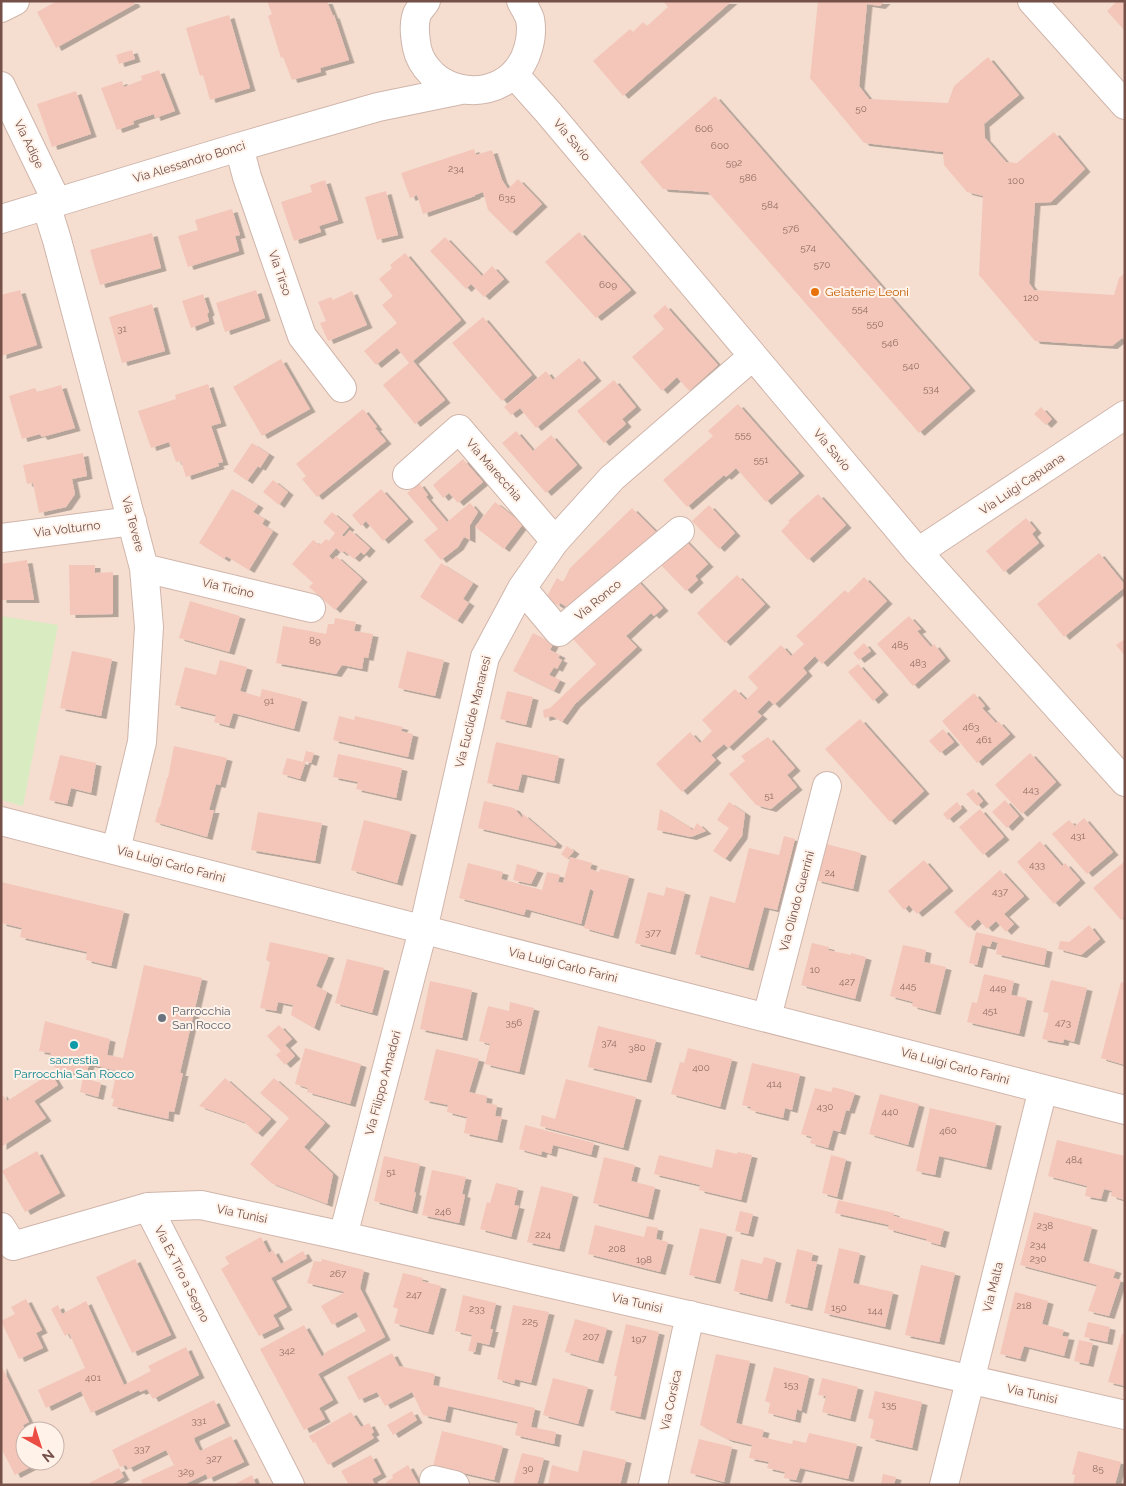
<svg xmlns="http://www.w3.org/2000/svg" width="1126" height="1486" font-family="Raleway,sans-serif">
	<style>
		.residential { fill: #f5ded0; fill-rule: evenodd }
		.green { fill: #d9ebc0 }
		.building { fill: #f3c6b9; filter: url(#shadow) }
		.lines { fill: none; stroke-linecap: round; stroke-linejoin: round }
		.minor-casing { stroke: #d0b5ab; stroke-width: 30 }
		.minor { stroke: #fff; stroke-width: 28 }
		.food-dot { fill: #e8710a; stroke: #fff2e9; stroke-width: 2 }
		.worship-dot { fill: #6b7280; stroke: #fff2e9; stroke-width: 2 }
		.culture-dot { fill: #0f9aa8; stroke: #fff2e9; stroke-width: 2 }
		.labels { text-anchor: middle; dominant-baseline: central; stroke-width: 4; stroke-linejoin: round; paint-order: stroke }
		.number-label { font-size: 10px; fill: #946e64 }
		.street-label { font-size: 12px; fill: #755048; stroke: #fff2e9 }
		.food-label { font-size: 12px; fill: #c56008; stroke: #fff2e9; text-anchor: start }
		.worship-label { font-size: 12px; fill: #5b616d; stroke: #fff2e9; text-anchor: start }
		.culture-label { font-size: 12px; fill: #0d838f; stroke: #fff2e9 }
	</style>
	<defs>
		<filter id="shadow"><feDropShadow dx="5.5" dy="3" stdDeviation="0" flood-color="#0004"/></filter>
	</defs>
	<rect width="100%" height="100%" fill="#fdeee2"/>
	<path class="residential" d="M1,1H1125V1485H1ZM25,1431H55V1461H25Z"/>
	<path class="green" d="M1,616L58,625L23,806L1,800Z"/>
	<path class="building" d="M57,1H133L135,4L56,48L37,12Z
		M267,1H327L333,16L334,15L349,60L320,68L321,72L292,80L283,57L281,58L268,16L272,14Z
		M663,1H732L623,96L593,61L630,29L633,32L643,22L647,26L668,7Z
		M818,1H885L880,6L867,4L859,86L869,99L948,103L954,86L988,57L1019,95L984,124L985,138L1006,162L1017,163L1054,132L1085,169L1051,202L1035,203L1029,283L1034,290L1114,295L1119,278L1125,273V340L1122,338L1112,346L1035,341L979,275L983,196L967,192L944,165L943,152L864,143L810,78Z
		M1117,1H1125V31L1107,11Z
		M229,15L250,88L210,100L203,75L200,76L186,28Z
		M132,50L135,59L119,64L116,55Z
		M159,70L175,111L155,118L154,114L133,121L134,124L117,130L101,88L122,81L124,87L142,80L141,76Z
		M76,91L91,134L52,147L37,104Z
		M715,96L970,388L919,433L708,192L663,189L640,162Z
		M474,149L476,155L492,150L502,180L508,189L518,179L542,204L511,233L488,210L483,192L475,195V196L423,214L417,195L410,198L401,173Z
		M325,180L338,220L319,226L321,232L294,241L281,202L312,192L310,185Z
		M386,191L398,235L377,240L365,197Z
		M232,209L240,235L235,236L239,251L188,267L178,236L198,230L195,220Z
		M579,232L631,290L596,318L545,262Z
		M152,233L161,268L100,285L90,250Z
		M445,237L482,276L492,266L504,279L484,297L471,284L466,289L430,251Z
		M405,253L461,320L413,361L445,400L415,424L383,385L409,363L397,348L376,365L364,351L397,323L382,305L393,296L379,279L392,268L390,265Z
		M20,290L37,345L1,356V295Z
		M256,290L265,318L225,332L216,303Z
		M352,291L367,325L328,341L320,323L326,321L318,302L331,297L333,300Z
		M203,294L209,312L207,314L209,321L191,328L182,301Z
		M152,304L165,351L122,363L109,317Z
		M665,305L718,365L689,391L677,377L662,391L632,357L664,329L653,316Z
		M483,317L532,375L502,401L452,343Z
		M579,358L596,378L536,428L520,408L511,415L504,407L546,371L553,380Z
		M281,359L310,409L262,436L233,387Z
		M614,380L636,407L622,419L626,424L604,443L577,411Z
		M208,384L221,423L211,426L223,462L218,463L219,466L186,477L181,461L176,462L169,442L151,448L138,411L176,399L175,395Z
		M61,385L75,428L42,437L40,434L22,439L9,396L35,388L37,392Z
		M738,404L799,473L766,502L736,468L726,477L724,475L687,507L663,480L713,436L708,431Z
		M1041,407L1052,419L1046,425L1034,414Z
		M363,409L377,427L375,428L386,441L317,497L302,479L306,476L296,464Z
		M516,431L533,451L551,435L577,465L546,493L502,443Z
		M252,443L269,454L260,468L258,466L247,481L233,471Z
		M83,453L87,476L72,479L75,494L66,507L39,513L33,483L27,484L23,465Z
		M463,459L483,482L458,503L449,493L443,498L433,485Z
		M273,480L288,492L279,505L263,492Z
		M419,483L428,495L426,497L447,522L470,503L478,512L470,525V540L464,537L458,547L441,560L424,540L438,529L407,493Z
		M232,489L258,505L253,512L265,519L262,524L273,531L249,570L226,556L224,559L199,543Z
		M381,489L408,519L383,541L366,521L361,526L352,515Z
		M818,494L846,525L808,560L781,531L790,522L788,521Z
		M495,502L523,524L504,549L475,527Z
		M709,505L735,533L719,549L692,521Z
		M632,508L656,532L588,599L582,595L573,610L560,603L559,606L546,598L557,578L563,582L570,568Z
		M332,512L349,527L342,535L344,537L350,530L370,548L364,555L361,552L354,559L344,551L342,553L336,548L329,556L333,560L336,556L362,579L335,610L309,587L313,583L292,564L313,540L320,545L326,539L329,541L335,533L323,522Z
		M1026,518L1036,530L1032,534L1039,543L1004,572L986,551Z
		M682,537L708,564L695,576L698,580L686,591L657,561Z
		M1099,553L1125,585V587L1064,637L1037,604Z
		M27,560L34,600H1V564Z
		M441,563L473,583L463,599L469,603L457,621L420,597Z
		M69,565H95V573L113,572V614L70,615Z
		M737,575L765,604L725,643L697,613Z
		M864,577L887,601L822,664L815,656L803,668L807,673L774,705L769,700L757,712L762,716L728,748L724,744L711,755L716,760L682,792L656,764L690,732L700,743L712,731L702,720L735,689L746,700L758,688L748,677L781,645L791,656L804,644L796,636L845,590L848,593Z
		M636,579L663,608L654,616L651,613L626,636L637,647L575,704L562,722L552,716L544,718L543,710L550,708L596,664L572,638Z
		M190,601L240,616L229,652L179,638Z
		M909,616L921,629L917,631L931,647L934,644L945,658L913,686L877,644Z
		M335,618L356,622L354,631L373,634L368,658L364,657L362,669L342,665L336,674L276,663L283,626L326,634L328,624H334Z
		M533,633L553,644L550,650L560,655L558,658L562,660L557,669L554,667L549,675L560,680L554,691L513,671Z
		M1125,639V656L1116,645Z
		M864,643L871,651L859,660L853,653Z
		M72,651L112,659L101,716L60,708Z
		M407,651L444,660L435,696L398,688Z
		M220,660L247,667L240,691L260,697L262,689L302,699L294,729L233,713L229,726L214,722L216,715L175,705L185,667L216,675Z
		M858,664L883,692L873,701L848,672Z
		M507,691L533,697L526,725L500,719Z
		M974,693L985,706L982,708L996,723L998,721L1010,734L977,763L942,721Z
		M339,716L354,720L355,716L403,727L401,731L413,734L408,757L333,740Z
		M860,719L924,791L890,822L825,749Z
		M943,729L954,742L940,753L929,741Z
		M768,737L795,768L787,775L797,787L771,809L756,805L729,774L745,761L741,756Z
		M496,742L559,756L554,781L522,774L518,790L487,783Z
		M174,746L227,758L220,785L216,784L209,810H214L207,837L155,822L159,807H160L167,778H168Z
		M306,751L314,753L311,763L306,761L300,779L282,774L287,758L303,762Z
		M1030,753L1056,782L1022,814L995,785Z
		M338,754L402,768L396,798L356,789L358,782L333,777Z
		M60,755L96,763L91,793L71,788L67,804L49,800Z
		M973,789L983,801L977,806L966,794Z
		M1005,800L1019,816L1007,828L992,812Z
		M484,801L514,808L522,818L523,814L557,843L555,846L478,828Z
		M729,802L745,813L742,836L725,859L713,851L729,828L717,820Z
		M957,802L962,808L948,820L943,814Z
		M660,809L691,828L690,829L693,830L697,823L706,831L691,837L657,830Z
		M980,809L1004,837L983,855L959,827Z
		M258,812L322,823L315,861L251,850Z
		M1084,818L1113,852L1087,874L1052,834L1069,820L1075,826Z
		M364,820L411,832L397,883L351,870Z
		M784,836L795,839L777,910L764,907L748,968L695,954L710,896L735,903L749,848L779,855Z
		M1040,841L1062,866L1065,863L1080,880L1054,904L1017,862Z
		M826,844L861,853L853,889L816,880Z
		M567,846L574,851L567,859L561,854Z
		M570,857L592,863L590,869L599,872L600,869L629,876L613,936L584,928L594,891L590,889L581,924L526,909L524,915L459,898L468,863L503,872L501,879L542,890L547,872L560,875L558,882L563,883Z
		M924,860L948,888L917,914L909,905L904,910L888,891Z
		M1125,861V916L1121,920L1093,888Z
		M517,864L538,870L531,884L513,880Z
		M1000,870L1024,896L1004,914L1014,924L1006,932L996,921L987,929L978,919L969,928L954,912Z
		M1,882L124,911L111,966L86,960L87,952L20,937L22,928L1,923Z
		M666,887L685,892L670,952L635,943L648,892L664,896Z
		M1089,925L1100,939L1081,955L1058,949L1060,941L1069,942Z
		M976,932L1047,949L1044,965L996,954L998,943L992,941L990,947L982,945L977,965L969,963Z
		M270,942L329,955L316,986L327,992L314,1028L291,1015L293,1005L278,1002L276,1011L260,1008L270,962L266,960Z
		M812,943L829,947L828,950L851,955V953L866,957L855,999L801,985Z
		M903,945L926,950L924,962L946,967L935,1012L912,1006L913,1002L890,996Z
		M347,959L384,968L372,1013L335,1003Z
		M144,965L202,978L180,1073H183L174,1112L169,1111L168,1119L112,1106L114,1099L111,1098L117,1071L89,1064L87,1072L71,1073L60,1070L54,1067L49,1061L51,1053L39,1051L45,1021L110,1039L107,1055L123,1058Z
		M984,974L1014,981L1011,995L1027,998L1019,1034L967,1022L972,1002L977,1003Z
		M1051,980L1087,988L1074,1042L1064,1039L1063,1043L1042,1039L1049,1013L1043,1012Z
		M430,981L472,990L462,1038L420,1029Z
		M1121,982L1125,983V1065L1101,1058Z
		M510,1002L534,1008L519,1072L485,1064L490,1044L479,1041L488,1006L509,1011Z
		M279,1025L292,1039L285,1045L295,1056L285,1065L276,1055L281,1051L267,1036Z
		M598,1026L656,1040L646,1080L588,1067Z
		M305,1048L361,1064L350,1104L307,1092L308,1088L295,1084Z
		M688,1048L732,1059L720,1107L671,1094L680,1062L684,1063Z
		M436,1049L479,1059L469,1092L487,1096L486,1103L497,1105L495,1116L502,1117L497,1140L464,1133L467,1117L447,1112L448,1105L424,1100Z
		M752,1063L800,1074L792,1110L785,1108L783,1118L750,1110L751,1107L742,1105Z
		M51,1073L58,1085L34,1101L46,1118L1,1147V1093L7,1101Z
		M83,1078L101,1083L98,1097L80,1092Z
		M225,1078L271,1119L257,1134L244,1122L199,1106Z
		M274,1078L325,1123L304,1147L333,1174L327,1204L271,1183L250,1164L289,1118L260,1093Z
		M566,1079L636,1097L623,1148L540,1126L542,1115L555,1119Z
		M833,1087L855,1093L849,1111L846,1110L840,1132L833,1130L828,1148L810,1143L812,1137L801,1134L815,1088L831,1092Z
		M880,1094L919,1104L908,1145L869,1134Z
		M930,1108L996,1123L986,1167L939,1156L935,1175L916,1171Z
		M525,1125L594,1143L591,1155L553,1145L551,1154L542,1151L541,1155L519,1149Z
		M1057,1140L1125,1156V1200L1111,1196L1112,1191L1104,1189L1101,1199L1085,1196L1087,1186L1048,1176Z
		M716,1149L737,1154L738,1152L752,1155L741,1200L699,1190L700,1185L654,1174L659,1155L712,1168Z
		M37,1151L60,1193L25,1212L2,1171Z
		M831,1155L846,1159L837,1197L822,1193Z
		M384,1156L420,1164L414,1192L416,1193L412,1211L374,1201Z
		M604,1157L635,1165L631,1181L655,1187L648,1217L593,1203Z
		M432,1170L466,1177L462,1194L465,1195L459,1223L422,1215Z
		M496,1183L518,1188L514,1205L519,1206L511,1237L480,1229L487,1202L490,1203Z
		M541,1186L573,1194L559,1249L527,1242Z
		M838,1200L894,1213V1216L944,1229L940,1245L926,1241V1239L888,1229L889,1225L835,1213Z
		M740,1211L753,1214L748,1234L735,1231Z
		M1034,1212L1092,1227L1083,1261L1116,1270L1113,1278L1121,1280L1109,1316L1088,1311L1097,1285L1020,1265Z
		M595,1225L644,1237L647,1226L658,1228L656,1239L668,1242L660,1272L588,1254Z
		M700,1228L727,1234L715,1281L689,1275Z
		M261,1237L269,1253L273,1250L281,1264L303,1251L307,1258L271,1278L287,1307L273,1315L279,1326L259,1336L221,1269L229,1264L225,1257Z
		M839,1248L860,1253L853,1283L893,1292L885,1327L824,1313Z
		M797,1249L813,1253L811,1261L817,1262L807,1308L785,1303Z
		M764,1257L776,1260L767,1299L734,1291L741,1259L762,1264Z
		M135,1259L171,1335L132,1353L96,1277Z
		M322,1259L364,1270L360,1288L385,1337L318,1374L333,1400L319,1408L325,1419L304,1430L260,1349L304,1325L322,1357L326,1352L366,1331L356,1312L332,1325L321,1306L345,1292L307,1283L314,1261L321,1262Z
		M921,1265L955,1273L939,1342L905,1335Z
		M403,1273L423,1278L422,1281L441,1286L428,1332L394,1323L398,1309L393,1307Z
		M1015,1292L1048,1301L1042,1324L1064,1330L1062,1336L1069,1337L1064,1356L1024,1346L1020,1359L1000,1354Z
		M463,1295L496,1303L490,1329H493L489,1345L477,1342L475,1352L468,1351L472,1335L455,1331Z
		M26,1299L42,1330L36,1333L43,1348L19,1359L1,1321L15,1314L11,1307Z
		M86,1301L124,1385L151,1371L148,1366L186,1347L199,1375L153,1399L147,1389L140,1392L139,1390L91,1413L81,1391L46,1408L38,1390L85,1368L69,1333L65,1336L51,1309L58,1305L62,1314Z
		M513,1305L549,1312L531,1383L515,1379L514,1384L497,1379Z
		M575,1319L607,1328L598,1361L565,1352Z
		M1088,1322L1110,1327L1107,1342L1084,1337Z
		M626,1324L659,1332L640,1417L610,1410L617,1376H614Z
		M1122,1334H1125V1386L1108,1382Z
		M1079,1340L1093,1343L1088,1364L1074,1361Z
		M392,1353L399,1366L435,1374L433,1385L535,1408L531,1427L556,1432L554,1444L515,1435L518,1422L448,1406L445,1420L423,1415L412,1392L385,1406L377,1392L359,1400L347,1377Z
		M716,1354L750,1361L736,1423L764,1430L762,1437L792,1444L793,1440L806,1443L809,1433L857,1444L848,1479L800,1468L796,1480L784,1478L785,1472L767,1468L769,1462L749,1458L752,1445L727,1439L700,1425Z
		M1,1365L29,1422L23,1425L26,1431H25V1461H42L15,1475L1,1448Z
		M774,1367L809,1376L801,1411L797,1409L795,1420L768,1413L770,1403L765,1401Z
		M553,1378L588,1387L578,1424L543,1415Z
		M822,1378L858,1387L850,1419L822,1412L826,1396L818,1395Z
		M875,1391L922,1402L912,1448L870,1438L874,1420L868,1418Z
		M214,1400L225,1423L194,1438L195,1442L200,1451L231,1436L244,1462L208,1479L206,1474L183,1485H143L141,1480L174,1465L166,1450L128,1469L126,1465L120,1467L112,1450Z
		M412,1411L417,1420L393,1435L387,1425Z
		M351,1412L361,1427L369,1423L374,1432L371,1434L374,1438L328,1465L315,1442L313,1443L309,1436Z
		M442,1431L503,1446L494,1480L433,1466Z
		M699,1439L732,1447L724,1482L690,1473Z
		M583,1450L626,1460L620,1485H548L552,1465L578,1472Z
		M1078,1451L1121,1462L1115,1485H1073L1075,1475L1072,1474Z
		M522,1453L544,1458L537,1485H513Z
		M371,1455L381,1474L372,1479L375,1485H349L341,1471Z
		M408,1465L419,1485H387L386,1482L393,1478L392,1475Z
		M119,1468L124,1477L110,1485H90L89,1483Z
		M883,1474L896,1477L894,1485L881,1484Z
		M252,1475L256,1485H233Z"/>
	<g class="lines">
		<g class="minor-casing">
			<path id="minor" d="M426,1C424,5 419,9 417,14C413,25 415,37 417,48C419,58 425,67 432,74C464,103 516,92 528,49C531,39 532,29 530,19C528,13 524,7 521,1
				M1032,1L1125,105
				M1,8L15,1
				M514,74L548,112L918,552L1125,782
				M1,86L57,202
				M239,147L247,177L302,336L342,388
				M46,205L57,240L144,568L149,627L142,742L116,850
				M1,219L239,147L378,107L461,90
				M407,475L459,429L555,541
				M1,538L132,521
				M918,552L1125,415
				M144,568L311,608
				M522,588L559,632L680,531
				M1,821L1125,1110
				M767,1017L827,786
				M148,1207L201,1205L343,1236L1125,1415
				M1,1227L13,1246L148,1207L290,1485
				M343,1236L423,930L485,657L522,588L555,541L612,478L753,356
				M434,1480L455,1485
				M653,1485L690,1315
				M944,1485L1043,1089"/>
		</g>
		<use href="#minor" class="minor"/>
	</g>
	<circle class="food-dot" cx="815" cy="292" r="5"/>
	<circle class="worship-dot" cx="162" cy="1018" r="5"/>
	<circle class="culture-dot" cx="74" cy="1045" r="5"/>
	<g class="labels">
		<g class="number-label">
			<text x="861" y="108">50</text>
			<text x="704" y="128">606</text>
			<text x="720" y="145">600</text>
			<text x="734" y="162">592</text>
			<text x="456" y="168">234</text>
			<text x="748" y="177">586</text>
			<text x="1016" y="180">100</text>
			<text x="507" y="197">635</text>
			<text x="770" y="204">584</text>
			<text x="791" y="228">576</text>
			<text x="808" y="247">574</text>
			<text x="822" y="264">570</text>
			<text x="608" y="284">609</text>
			<text x="1031" y="297">120</text>
			<text x="860" y="308">554</text>
			<text x="875" y="323">550</text>
			<text x="122" y="328">31</text>
			<text x="890" y="342">546</text>
			<text x="911" y="365">540</text>
			<text x="931" y="388">534</text>
			<text x="743" y="434">555</text>
			<text x="761" y="459">551</text>
			<text x="315" y="640">89</text>
			<text x="900" y="644">485</text>
			<text x="918" y="662">483</text>
			<text x="269" y="700">91</text>
			<text x="971" y="726">463</text>
			<text x="984" y="739">461</text>
			<text x="1031" y="789">443</text>
			<text x="769" y="795">51</text>
			<text x="1078" y="835">431</text>
			<text x="1037" y="864">433</text>
			<text x="830" y="872">24</text>
			<text x="1000" y="891">437</text>
			<text x="653" y="932">377</text>
			<text x="815" y="969">10</text>
			<text x="847" y="981">427</text>
			<text x="908" y="985">445</text>
			<text x="998" y="987">449</text>
			<text x="990" y="1010">451</text>
			<text x="514" y="1022">356</text>
			<text x="1063" y="1022">473</text>
			<text x="609" y="1042">374</text>
			<text x="637" y="1047">380</text>
			<text x="701" y="1067">400</text>
			<text x="774" y="1083">414</text>
			<text x="825" y="1106">430</text>
			<text x="890" y="1111">440</text>
			<text x="948" y="1130">460</text>
			<text x="1074" y="1159">484</text>
			<text x="391" y="1171">51</text>
			<text x="443" y="1211">246</text>
			<text x="1045" y="1225">238</text>
			<text x="543" y="1234">224</text>
			<text x="1038" y="1244">234</text>
			<text x="617" y="1248">208</text>
			<text x="1038" y="1258">230</text>
			<text x="644" y="1259">198</text>
			<text x="338" y="1273">267</text>
			<text x="414" y="1294">247</text>
			<text x="1024" y="1305">218</text>
			<text x="839" y="1307">150</text>
			<text x="477" y="1308">233</text>
			<text x="875" y="1310">144</text>
			<text x="530" y="1321">225</text>
			<text x="591" y="1336">207</text>
			<text x="639" y="1338">197</text>
			<text x="287" y="1350">342</text>
			<text x="93" y="1377">401</text>
			<text x="791" y="1384">153</text>
			<text x="889" y="1404">135</text>
			<text x="199" y="1420">331</text>
			<text x="142" y="1448">337</text>
			<text x="214" y="1458">327</text>
			<text x="528" y="1468">30</text>
			<text x="1098" y="1468">85</text>
			<text x="186" y="1471">329</text>
		</g>
		<g class="street-label">
			<text transform="translate(572 140) rotate(50)">Via Savio</text>
			<text transform="translate(29 144) rotate(64)">Via Adige</text>
			<text transform="translate(189 162) rotate(-17)">Via Alessandro Bonci</text>
			<text transform="translate(280 273) rotate(71)">Via Tirso</text>
			<text transform="translate(832 450) rotate(50)">Via Savio</text>
			<text transform="translate(494 470) rotate(49)">Via Marecchia</text>
			<text transform="translate(1022 484) rotate(-34)">Via Luigi Capuana</text>
			<text transform="translate(133 524) rotate(75)">Via Tevere</text>
			<text transform="translate(67 529) rotate(-7)">Via Volturno</text>
			<text transform="translate(228 588) rotate(13)">Via Ticino</text>
			<text transform="translate(598 600) rotate(-40)">Via Ronco</text>
			<text transform="translate(473 712) rotate(-76)">Via Euclide Manaresi</text>
			<text transform="translate(171 864) rotate(15)">Via Luigi Carlo Farini</text>
			<text transform="translate(797 901) rotate(-75)">Via Olindo Guerrini</text>
			<text transform="translate(563 965) rotate(14)">Via Luigi Carlo Farini</text>
			<text transform="translate(955 1066) rotate(15)">Via Luigi Carlo Farini</text>
			<text transform="translate(383 1083) rotate(-75)">Via Filippo Amadori</text>
			<text transform="translate(242 1214) rotate(12)">Via Tunisi</text>
			<text transform="translate(182 1274) rotate(63)">Via Ex Tiro a Segno</text>
			<text transform="translate(993 1287) rotate(-76)">Via Malta</text>
			<text transform="translate(637 1303) rotate(13)">Via Tunisi</text>
			<text transform="translate(1032 1394) rotate(13)">Via Tunisi</text>
			<text transform="translate(671 1400) rotate(-78)">Via Corsica</text>
		</g>
		<g class="food-label">
			<text x="825" y="292">Gelaterie Leoni</text>
		</g>
		<g class="worship-label">
			<text x="172" y="1011">Parrocchia<tspan x="172" dy="14">San Rocco</tspan></text>
		</g>
		<g class="culture-label">
			<text x="74" y="1060">sacrestia<tspan x="74" dy="14">Parrocchia San Rocco</tspan></text>
		</g>
	</g>
	<rect width="1126" height="1486" fill="none" stroke="#755048" stroke-width="5"/>
	<g transform="translate(40 1446) rotate(141)"><circle r="24" fill="#fff2e9" stroke="#c8b1a9"/>
	<path d="M0-4L9 19L0 12L-9 19Z" fill="#eb4c43"/>
	<text y="-8" font-size="14" font-weight="bold" text-anchor="middle" fill="#755048">N</text>
	</g>
</svg>
